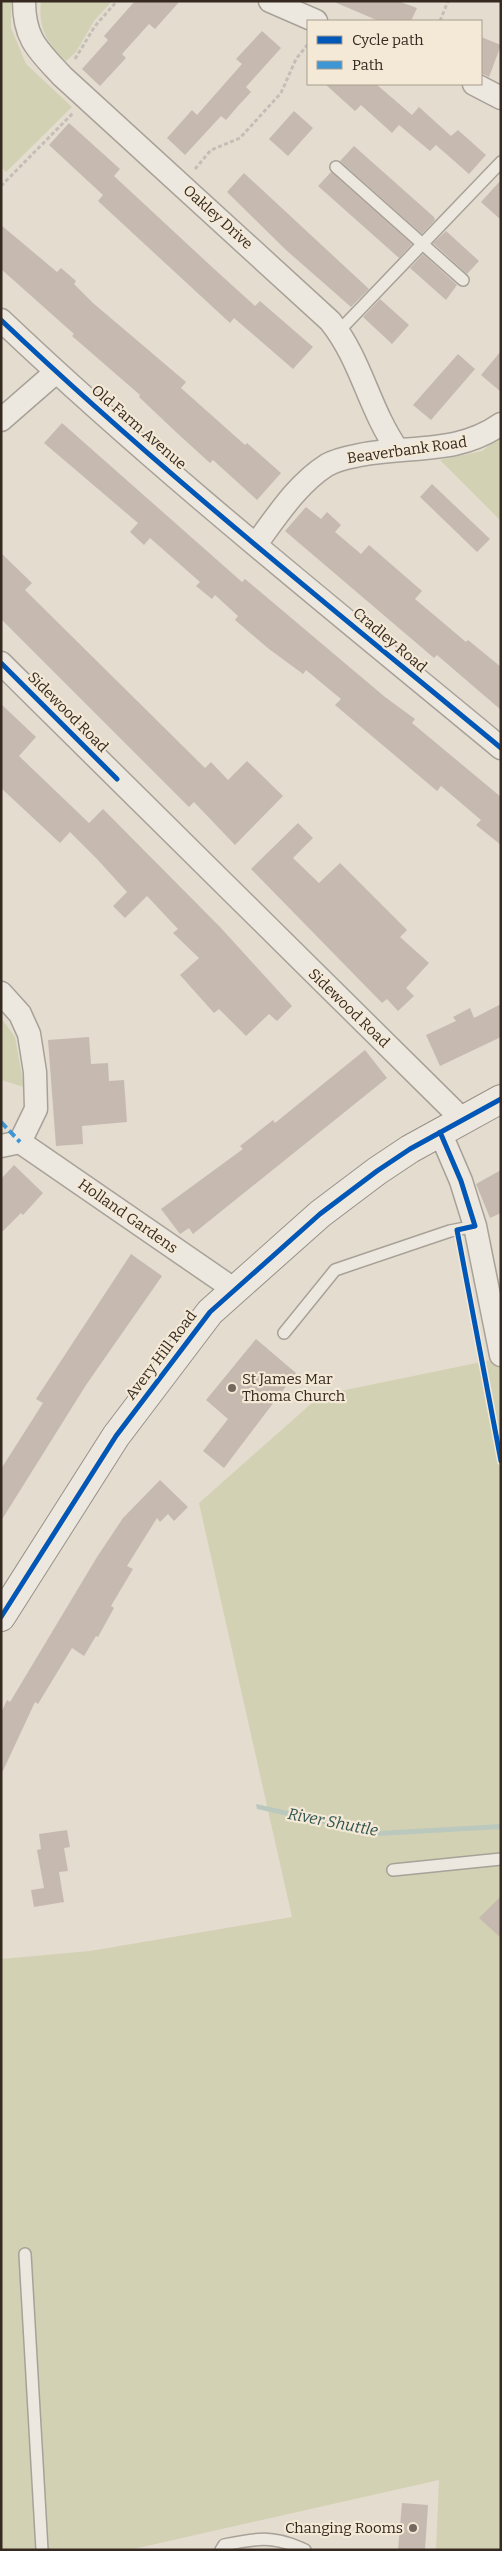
<svg xmlns="http://www.w3.org/2000/svg" width="502" height="2551" font-family="Bitter,serif">
	<style>
		.green { fill: #d2d1b3 }
		.water { fill: #bac8be }
		.building { fill: #c6bab0 }
		.lines { fill: none; stroke-linecap: round; stroke-linejoin: round }
		.lane-casing { stroke: #a8a198; stroke-width: 14 }
		.street-casing { stroke: #a8a198; stroke-width: 25 }
		.secondary-casing { stroke: #989188; stroke-width: 30 }
		.path { stroke: #c4beb7; stroke-width: 3; stroke-dasharray: 4 2.5; stroke-linecap: butt }
		.lane { stroke: #ece7df; stroke-width: 11 }
		.street { stroke: #ece7df; stroke-width: 22 }
		.secondary { stroke: #ece7df; stroke-width: 28 }
		.quiet { stroke: #3e96d5; stroke-width: 4; stroke-dasharray: 8 4; stroke-linecap: butt }
		.cycleway-casing { stroke: #f3e9d6; stroke-width: 8 }
		.cycleway { stroke: #0057b8; stroke-width: 5 }
		.poi-dot { fill: #73685d; stroke: #f3e9d6; stroke-width: 2 }
		.labels { text-anchor: middle; dominant-baseline: central; stroke-width: 4.5; stroke-linejoin: round; paint-order: stroke }
		.street-label { font-size: 15px; fill: #362a20; stroke: #f3e9d6 }
		.poi-label { font-size: 15px; fill: #362a20; stroke: #f3e9d6; text-anchor: start }
		.water-label { font-size: 16px; font-style: italic; fill: #315551; stroke: #f3e9d6 }
	</style>
	<rect width="100%" height="100%" fill="#e3dccf"/>
	<path class="green" d="M1,1H11V28L26,64L72,107L6,172L1,167Z
		M41,1H112L94,21L76,52L66,61C47,44 38,28 41,1Z
		M501,436V521L440,460L482,451Z
		M1,1018L15,1037L24,1087L1,1080Z
		M501,1358V2550H436L439,2480L129,2550H1V1959L90,1951L292,1917L199,1503L321,1395Z"/>
	<path class="water" d="M256,1804L380,1831L501,1824V1829L378,1836L257,1809Z"/>
	<path class="building" d="M135,1H180L155,29L149,24L122,54L126,58L100,86L82,69L108,40L104,36Z
		M332,1H398L417,8L411,21H379Z
		M262,31L281,48L246,87L251,92L238,106L226,120L221,116L185,155L167,138L192,110L197,115L242,64L236,59Z
		M481,37L501,45L489,77L481,73Z
		M325,84H376L412,115L419,107L451,136L458,130L486,155L469,174L436,145L430,151L399,125L392,133L361,105L355,111Z
		M294,111L313,128L288,156L269,139Z
		M69,123L120,169L114,176L212,267L255,306L260,301L313,347L293,369L234,318L230,323L98,201L103,195L49,145Z
		M354,146L434,217L435,220L422,234L340,161Z
		M331,172L412,244L399,258L318,186Z
		M244,173L369,289L351,307L286,250L227,192Z
		M501,180V220L481,202Z
		M1,225L57,272L61,268L76,281L74,284L93,303L186,382L181,388L245,445L247,443L281,473L257,500L213,460L210,463L177,433L139,397L140,395L72,336L74,334L1,269Z
		M446,231L479,261L467,274L433,243Z
		M423,254L457,285L446,300L410,268Z
		M380,299L409,325L392,344L363,317Z
		M501,351V392L481,375Z
		M458,354L475,369L431,420L413,405Z
		M62,423L242,582L245,579L385,697L415,719L412,723L501,797V845L476,825L481,820L441,786L437,791L335,705L341,699L306,670L303,674L269,649L235,620L238,616L215,595L212,599L196,586L200,582L150,538L144,545L130,532L138,523L44,443Z
		M432,484L490,539L477,552L420,497Z
		M306,507L321,519L327,512L341,525L335,532L361,554L369,545L422,591L415,599L466,642L468,640L501,667V710L437,655L434,658L285,531Z
		M1,553L32,583L25,590L205,768L211,762L228,780L247,761L283,796L235,845L194,802L189,807L1,619Z
		M1,704L36,737L19,756L89,823L103,809L220,927L292,1006L277,1021L269,1014L246,1036L219,1009L214,1013L180,975L199,958L173,933L178,929L147,896L125,918L113,906L127,892L97,859L70,832L60,843L1,788Z
		M298,823L313,838L293,858L319,883L340,863L407,930L400,937L429,963L406,988L414,996L398,1011L387,999L382,1003L251,869Z
		M501,1004V1037L440,1066L426,1035L456,1021L453,1017L470,1008L474,1018Z
		M89,1037L91,1064L108,1063L109,1081L124,1080L127,1122L82,1126L83,1144L56,1146L48,1040Z
		M365,1050L387,1078L193,1234L189,1228L180,1234L161,1209L243,1149L240,1146L273,1120L275,1123Z
		M14,1165L43,1193L23,1215L21,1213L1,1233V1179Z
		M501,1170V1213L490,1218L476,1184Z
		M131,1254L162,1276L86,1385L1,1521V1469L43,1403L36,1399Z
		M256,1339L296,1373L224,1468L203,1451L228,1419L206,1400Z
		M160,1480L188,1507L174,1521L168,1514L160,1522L157,1518L127,1566L133,1569L111,1606L114,1608L98,1637L96,1636L84,1656L72,1648L38,1704L35,1702L1,1775V1713L7,1700L10,1702L97,1557L123,1518Z
		M67,1830L70,1847L64,1848L68,1871L59,1872L64,1902L34,1907L31,1890L44,1888L37,1850L41,1849L39,1834Z
		M501,1896V1938L479,1918Z
		M402,2503L428,2505L425,2550H398Z"/>
	<g class="lines">
		<g class="lane-casing">
			<path id="lane" d="M336,167L463,280
				M338,332L501,162
				M284,1333L335,1270L450,1231L475,1226
				M393,1870L501,1859
				M25,2254L42,2550
				M221,2550L224,2545C257,2538 273,2535 305,2550"/>
		</g>
		<g class="street-casing">
			<path id="street" d="M24,1C24,39 38,50 62,76L330,321C361,359 369,409 397,449
				M270,1L316,21
				M474,84L501,98
				M1,320C160,471 332,608 501,748
				M1,420L56,372
				M256,544C277,516 297,484 327,465C337,459 350,457 360,455C410,445 457,455 501,424
				M1,663L463,1120
				M1,993L20,1014L29,1034L35,1072L36,1109L20,1142
				M440,1132L461,1181L475,1226L501,1355
				M1,1146L20,1142L235,1290"/>
		</g>
		<g class="secondary-casing">
			<path id="secondary" d="M1,1617L116,1436L210,1312L320,1214L377,1171L410,1149L501,1099"/>
		</g>
		<path class="path" d="M440,21L448,1
			M75,59L95,26L117,1
			M195,169L211,150L240,138L281,93L296,59L308,44
			M1,186L73,113"/>
		<use href="#lane" class="lane"/>
		<use href="#street" class="street"/>
		<use href="#secondary" class="secondary"/>
		<path class="quiet" d="M1,1122L20,1142"/>
		<g class="cycleway-casing">
			<path id="cycleway" d="M1,320C160,471 332,608 501,748
				M1,663L117,779
				M440,1132L461,1181L475,1226L457,1230L501,1461
				M1,1617L116,1436L210,1312L320,1214L377,1171L410,1149L501,1099"/>
		</g>
		<use href="#cycleway" class="cycleway"/>
	</g>
	<g class="poi-dot">
		<circle cx="232" cy="1388" r="5"/>
		<circle cx="413" cy="2528" r="5"/>
	</g>
	<g class="labels">
		<g class="street-label">
			<text transform="translate(218 217) rotate(42)">Oakley Drive</text>
			<text transform="translate(139 427) rotate(41)">Old Farm Avenue</text>
			<text transform="translate(407 450) rotate(-8)">Beaverbank Road</text>
			<text transform="translate(390 640) rotate(40)">Cradley Road</text>
			<text transform="translate(68 712) rotate(45)">Sidewood Road</text>
			<text transform="translate(349 1008) rotate(44)">Sidewood Road</text>
			<text transform="translate(128 1216) rotate(35)">Holland Gardens</text>
			<text transform="translate(161 1355) rotate(-53)">Avery Hill Road</text>
		</g>
		<g class="poi-label">
			<text x="242" y="1379">St James Mar<tspan x="242" dy="17">Thoma Church</tspan></text>
			<text x="403" y="2528" text-anchor="end">Changing Rooms</text>
		</g>
		<g class="water-label">
			<text transform="translate(333 1822) rotate(11)">River Shuttle</text>
		</g>
	</g>
	<rect width="502" height="2551" fill="none" stroke="#362a20" stroke-width="5"/>
	<rect x="307" y="20" width="175" height="65" fill="#f3e9d6" stroke="#a79d8d"/>
	<rect x="317" y="36" width="25" height="8" fill="#0057b8" stroke="#a79d8d"/>
	<text x="352" y="45" font-size="15" fill="#362a20">Cycle path</text>
	<rect x="317" y="61" width="25" height="8" fill="#3e96d5" stroke="#a79d8d"/>
	<text x="352" y="70" font-size="15" fill="#362a20">Path</text>
</svg>
